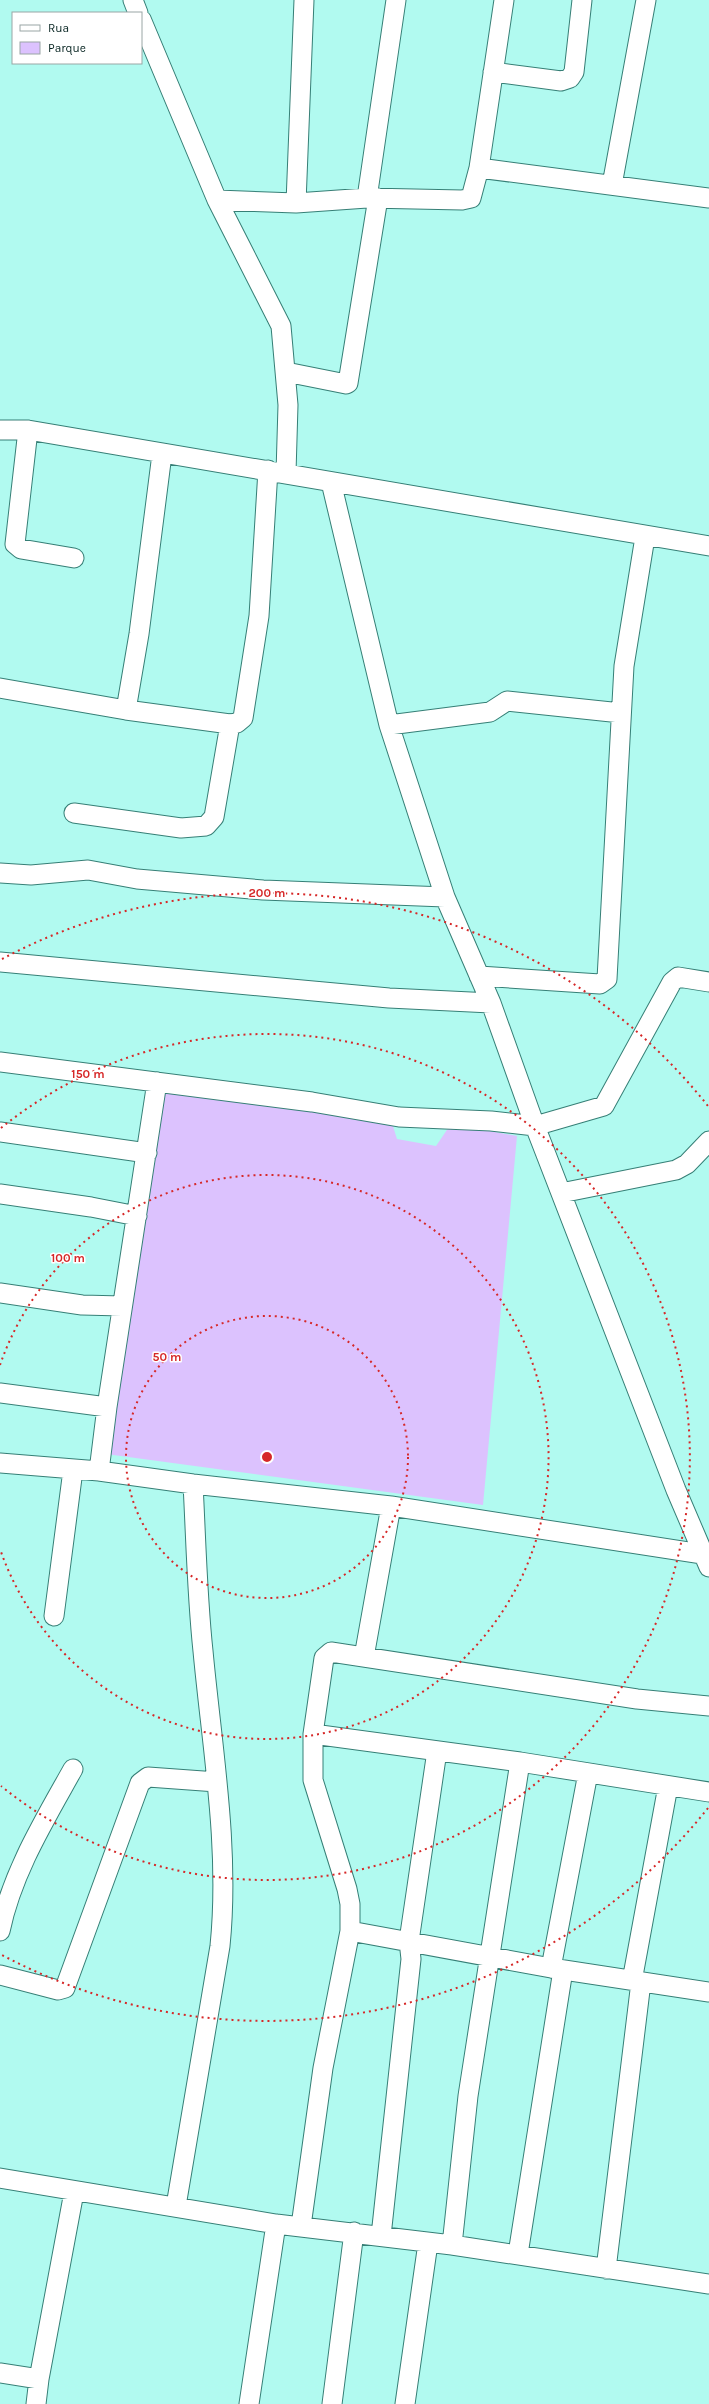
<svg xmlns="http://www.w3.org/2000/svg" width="709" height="2404" font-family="Karla,sans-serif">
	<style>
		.green { fill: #dcc2fe }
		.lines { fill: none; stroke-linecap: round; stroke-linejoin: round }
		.minor-casing { stroke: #367f76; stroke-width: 21 }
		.minor { stroke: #fff; stroke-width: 19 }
		.ring { fill: none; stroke: #d62828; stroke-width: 2; stroke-dasharray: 2 4 }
		.centre { fill: #d62828; stroke: #fff; stroke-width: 2 }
		.ring-label { font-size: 12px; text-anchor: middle; font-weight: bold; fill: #d62828; stroke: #fff; stroke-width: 3; stroke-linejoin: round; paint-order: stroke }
	</style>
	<rect width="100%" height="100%" fill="#b1faf0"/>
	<path class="green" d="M162,1088L391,1120L397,1139L436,1146L451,1124L517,1136L483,1505L106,1454Z"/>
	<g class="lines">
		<g class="minor-casing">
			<path id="minor" d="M133,0L138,13
				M141,19L217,200L281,326L288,405L286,473
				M493,72L561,81L570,78L574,72L582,0
				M479,168L709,198
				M612,185L646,0
				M367,198L396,0
				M217,200L296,203L367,198L462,200L471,198L479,168L504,0
				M296,203L304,0
				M286,372L346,384L348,383L378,198
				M0,430H28L709,546
				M28,430L15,544L21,549L74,558
				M331,482L389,725L445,897L491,1003L535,1126L676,1490L709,1567
				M0,688L126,710L230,724L237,723L243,718L259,616L268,470
				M126,710L139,634L162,454
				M389,725L490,712L507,701L621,713
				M74,813L181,828L206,826L214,817L230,724
				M0,873L31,875L88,870L137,879L263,890L445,897
				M0,962L389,998L491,1003
				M479,976L600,984L607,979L624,666L645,537
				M0,1062L312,1102L399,1117L491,1121L535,1126L604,1106L672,982L678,977L709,982
				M0,1132L147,1153
				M561,1193L676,1170L687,1164L709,1141
				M0,1194L91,1207L137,1216
				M0,1293L82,1305L122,1306
				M0,1393L107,1407
				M0,1463L99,1471L193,1484L391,1506L709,1555
				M99,1471L107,1407L157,1082
				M54,1616L73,1470
				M364,1657L391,1506
				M313,1734L520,1762L709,1792
				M0,1931C12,1873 44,1821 73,1769
				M350,1931L551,1968L709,1992
				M551,1968L588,1773
				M0,1975L58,1990L65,1988L140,1783L148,1777L217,1782
				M632,1981L668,1786
				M0,2178L276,2224L452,2245L709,2284
				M176,2206L220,1946C230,1848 212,1748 203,1651C197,1595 196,1540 193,1484
				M301,2226L323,2068L350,1931V1904L347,1889L313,1780V1734L324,1658L331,1652L637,1699L709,1706
				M381,2236L411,1959L409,1941L437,1751
				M452,2245L468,2096L520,1762
				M518,2254L563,1970
				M606,2269L641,1982
				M0,2373L39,2379
				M36,2404L39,2379L74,2192
				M249,2404L276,2224
				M332,2404L354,2232
				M405,2404L428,2243"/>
		</g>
		<use href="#minor" class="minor"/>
	</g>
	<g class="ring">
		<circle cx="267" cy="1457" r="141"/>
		<path d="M0 1365A282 282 0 1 1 0 1549"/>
		<path d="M1 1128A423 423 0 1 1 1 1786"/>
		<path d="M708 1808A564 564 0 0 1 2 1955M2 959A564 564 0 0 1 708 1106"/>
	</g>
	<circle cx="267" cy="1457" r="6" class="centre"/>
	<g class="ring-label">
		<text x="267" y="897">200 m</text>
		<text x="88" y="1078">150 m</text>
		<text x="68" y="1262">100 m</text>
		<text x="167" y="1361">50 m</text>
	</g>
	<rect x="12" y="12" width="130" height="52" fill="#ffffff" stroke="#9aa6a5"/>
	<rect x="20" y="25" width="20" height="6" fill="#ffffff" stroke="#9aa6a5"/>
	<text x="48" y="32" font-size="12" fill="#02201d">Rua</text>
	<rect x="20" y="42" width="20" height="12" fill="#dcc2fe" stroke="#9aa6a5"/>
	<text x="48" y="52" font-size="12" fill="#02201d">Parque</text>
</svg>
